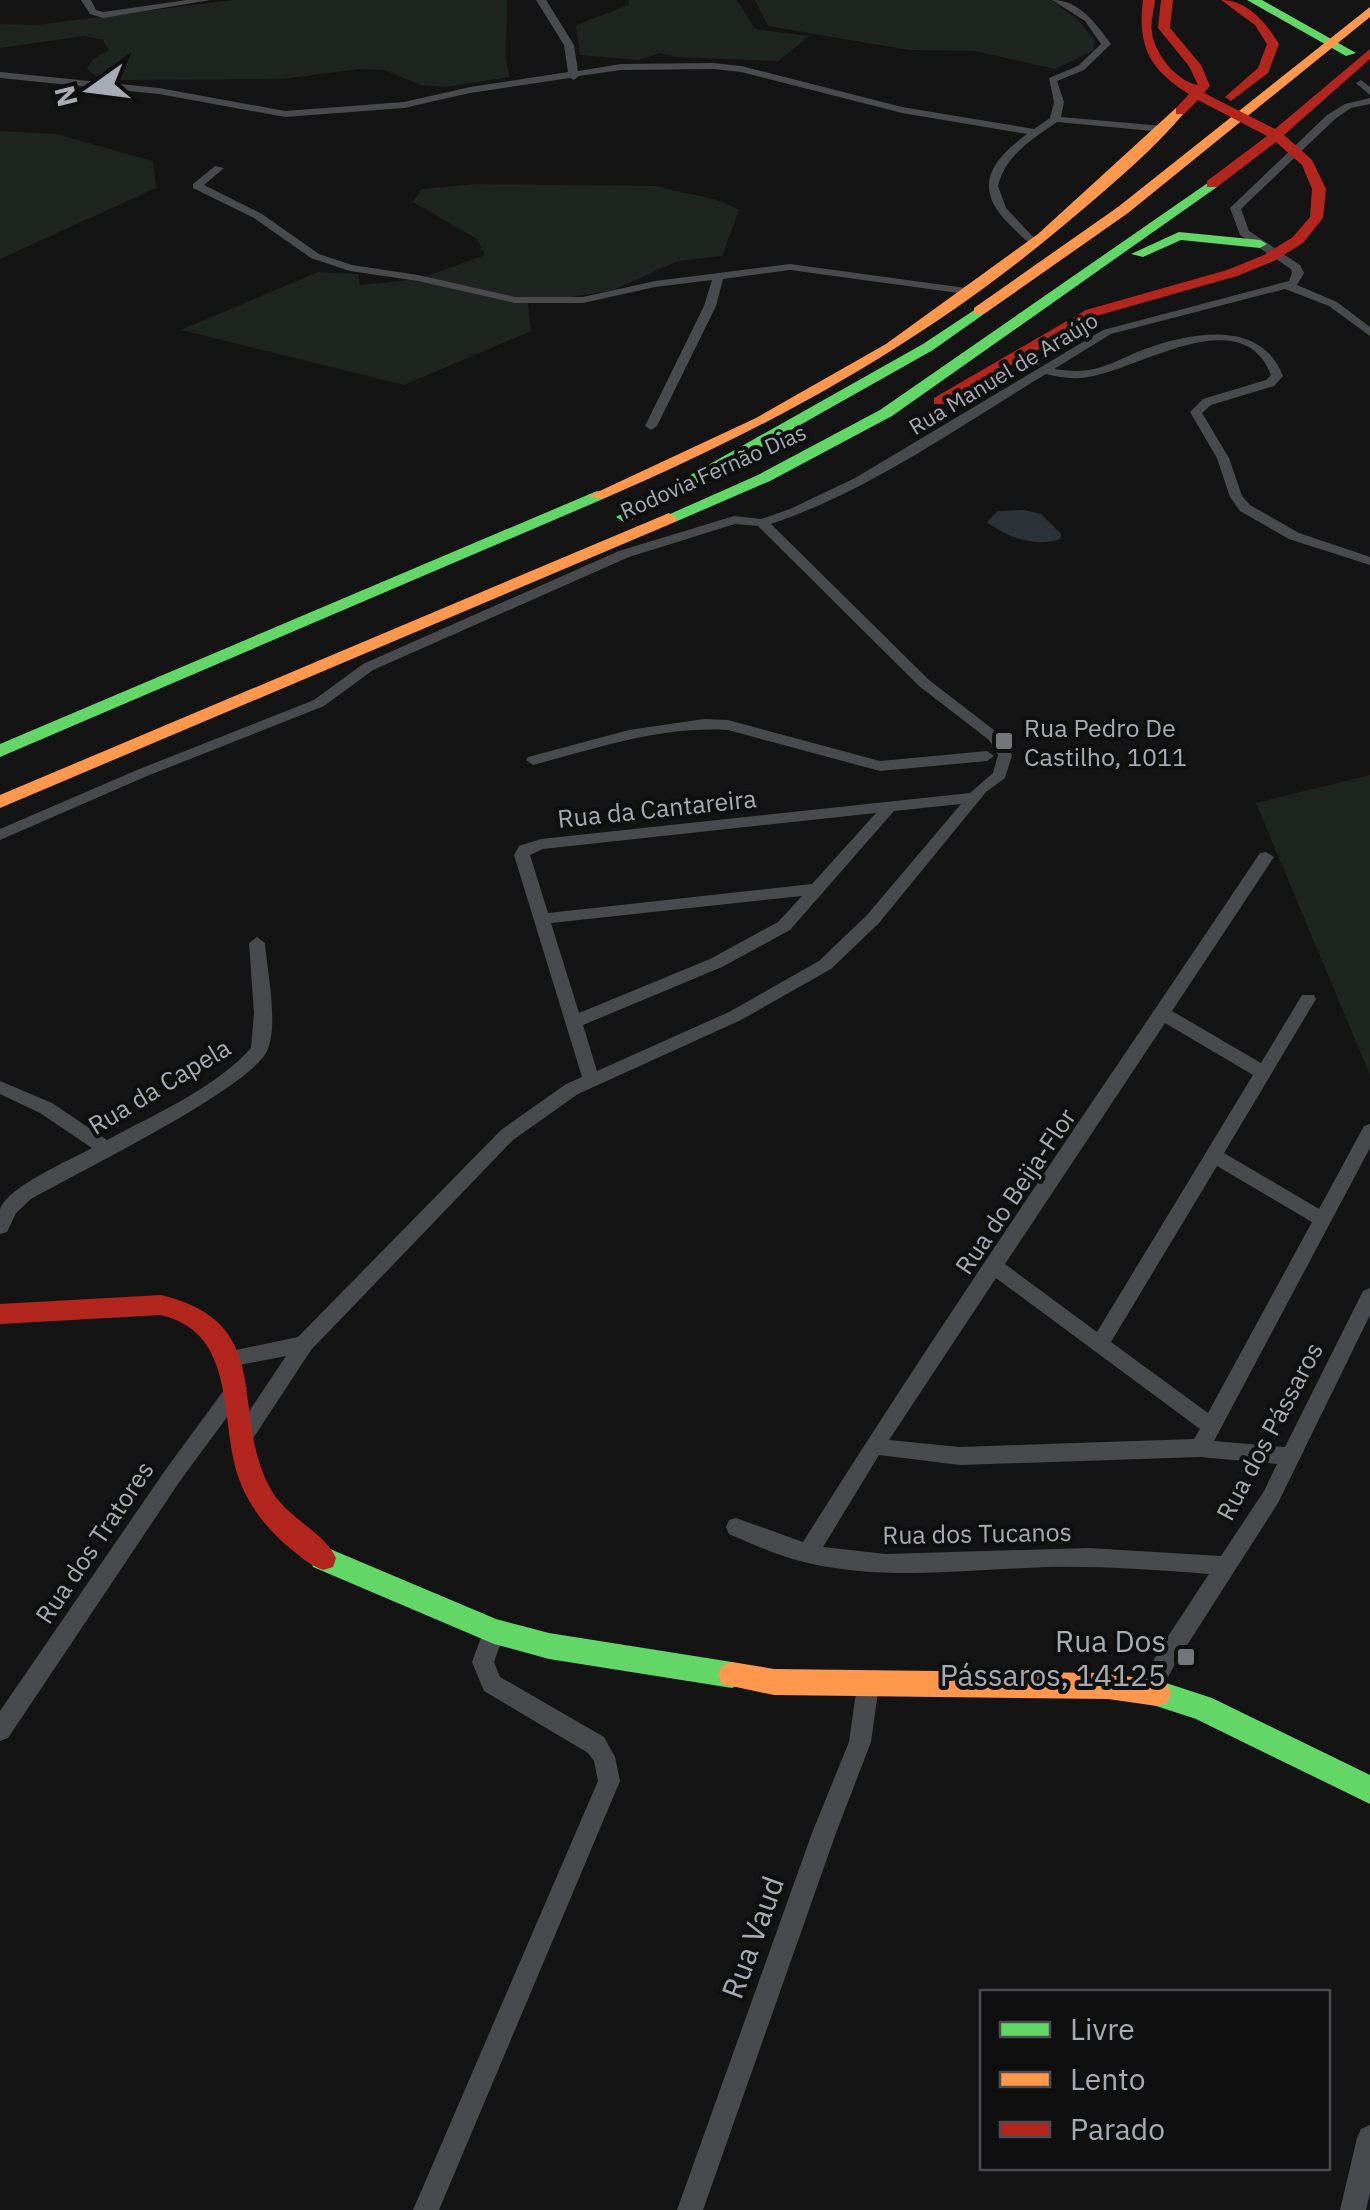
<svg xmlns="http://www.w3.org/2000/svg" width="1370" height="2210" font-family="'IBM Plex Sans',sans-serif">
	<style>
		.green { fill: #1e241f }
		.water { fill: #2c3338 }
		.lines { fill: none; stroke-linecap: round; stroke-linejoin: round }
		.street { fill: #494a4d; fill-rule: evenodd }
		.fast { fill: #63d668; fill-rule: evenodd }
		.slow { fill: #ff974d; fill-rule: evenodd }
		.jam { fill: #b3261e; fill-rule: evenodd }
		.poi-dot { fill: #74767c; stroke: #0f0f10; stroke-width: 4 }
		.labels { text-anchor: middle; dominant-baseline: central; stroke-width: 8; stroke-linejoin: round; paint-order: stroke }
		.far-street-label { font-size: 22px; fill: #a7abb4; stroke: #0f0f10 }
		.poi-label { font-size: 25px; fill: #a7abb4; stroke: #0f0f10; text-anchor: start }
		.street-label { font-size: 25px; fill: #a7abb4; stroke: #0f0f10 }
		.near-poi-label { font-size: 30px; fill: #a7abb4; stroke: #0f0f10; text-anchor: end }
		.near-street-label { font-size: 30px; fill: #a7abb4; stroke: #0f0f10 }
	</style>
	<rect width="100%" height="100%" fill="#141415"/>
	<path class="green" d="M233,0H507C509,27 501,52 510,77L446,87L421,85L384,70L359,69L282,79L124,80L98,78L87,69L93,59L109,50L103,40L84,36L0,48V24L37,25Z
		M628,0H737L755,29L810,36L778,61L675,57L660,53L639,60L580,55L576,25L629,5Z
		M755,0H1051L1079,21L1095,41L1093,51L1055,69L975,51L909,50L768,26Z
		M0,131L56,134L153,161L156,188L0,259Z
		M475,184L658,186C686,196 713,194 739,210L722,256L678,261L611,291L528,303L531,331L404,385L181,330L318,272L358,274L360,285L419,279L485,255L477,239L413,202L422,189Z
		M1370,775V1075L1256,803Z"/>
	<path class="water" d="M1024,510L1041,514L1061,534L1060,539C1037,548 1006,537 987,522L998,511Z"/>
	<g class="lines">
		<path class="street" d="M81,0H91L96,10L103,12L187,0H210L103,18L90,14Z
			M536,0H546L574,45L578,71L621,64L713,63L741,66L902,107L1034,129L1050,118L1054,102L1049,78L1078,66L1101,44L1085,21L1052,0C1080,0 1096,24 1111,44L1084,70L1057,81L1064,102L1061,117L1163,126L1168,129L1163,132L1057,122C1032,139 1005,156 998,186L1006,208L1038,242L1033,245C1024,240 1017,232 1009,224C972,187 991,161 1027,134L902,113L741,72L713,69L621,70L579,76L574,80L570,78L470,93L404,108L285,117L159,94L0,78V72L159,88L285,111L404,102L470,87L568,72L564,45Z
			M1361,80L1370,87V95L1356,83Z
			M1370,98V104L1351,108L1335,119L1241,209L1249,231L1300,265L1304,273L1297,285L1337,302L1370,327V336L1329,306L1285,289L1111,334L1054,369C1068,371 1080,372 1094,369C1112,365 1128,355 1145,349C1192,332 1261,319 1283,376L1274,386L1211,405L1202,413L1229,458L1242,496L1250,505L1299,533L1370,557V565L1289,539L1240,511L1230,497L1217,458L1190,412L1203,399L1266,380L1271,375C1243,301 1142,367 1093,376C1077,380 1062,378 1046,374C958,427 869,491 771,524L929,680L999,734L1012,755L1005,778L986,792L879,923L831,969L741,1020L578,1094L513,1140L311,1350L250,1443L243,1446L236,1443L233,1437L236,1431L286,1356L229,1367L222,1365L219,1359L222,1353L298,1337L501,1130L566,1084L582,1077L514,855L519,846L541,839L970,793L993,773L998,755L989,740L919,686L758,526L735,524L629,557L373,670L324,706L147,776L0,840V829L137,770L314,700L363,664L619,551L734,516L761,519L790,509L855,478L1103,330L1289,281L1292,273L1291,269L1240,235L1230,208L1327,115L1345,104ZM961,804L867,915L819,961L729,1012L597,1071L583,1025L722,967L790,930L894,811ZM876,813L812,884L548,913L530,855L543,849ZM802,896L778,922L710,959L579,1013L551,923Z
			M215,166L224,168L204,185L262,214L319,254L352,265L418,275L515,297H583L655,281L790,264L966,288L972,291L966,294L790,270L723,279L716,306L657,426L651,430L645,426L704,306L712,280L655,287L583,303H515L418,281L350,271L311,258L254,218L193,188V184Z
			M704,719L728,720L880,761L987,751L994,756L987,761L880,771L728,730C660,726 598,748 533,765L526,760L528,757L629,730Z
			M1266,852L1274,857L1172,1011L1261,1063L1302,995H1314L1316,999L1224,1153L1319,1209L1364,1126L1370,1124V1148L1214,1441L1285,1447L1363,1291L1370,1288V1315L1278,1503L1175,1664L1157,1698L1149,1701L1141,1698L1138,1691L1159,1650L1209,1574C1155,1570 1101,1566 1047,1567C967,1570 886,1581 808,1563C781,1557 754,1545 729,1534L726,1527L729,1520L736,1518L803,1542C949,1309 1107,1082 1260,853ZM1165,1023L1253,1075L1097,1332L1005,1264ZM1217,1166L1312,1222L1208,1413L1111,1342ZM996,1278L1200,1429L1194,1439L960,1447L889,1440ZM879,1455L960,1465L1200,1457L1277,1464L1264,1491L1221,1556L1089,1548L886,1554L823,1547Z
			M257,937L265,943C267,971 279,1025 267,1051C249,1089 76,1173 31,1199L16,1213L7,1232L0,1234C0,1227 0,1217 0,1210C5,1188 72,1159 92,1148L40,1113L0,1094V1081L52,1103L107,1140C155,1114 214,1089 251,1048L254,1013L249,943Z
			M237,1380L244,1382L247,1388L244,1394L180,1481L8,1738L0,1741V1711L166,1469L230,1382Z
			M494,1621L502,1624L505,1631L494,1662L500,1677L604,1737L615,1757L620,1781L439,2210H413L598,1781L594,1761L588,1753L484,1691L472,1662L486,1624Z
			M868,1675L876,1678L879,1685L871,1742L836,1833L703,2210H677L812,1833L849,1742L857,1685L860,1678Z
			M1370,2125V2193L1366,2210H1340L1357,2138L1361,2129Z"/>
		<path class="fast" d="M1247,0H1262L1356,53L1346,56Z
			M1212,180L1219,184L1217,187L892,416L770,481L675,522H663L661,518L758,475L880,410Z
			M1179,232L1260,240L1267,244L1260,248L1181,240L1143,257L1131,254Z
			M979,307L984,308V314L933,350L630,521L624,522L616,517L923,344Z
			M597,491L603,493V499L0,757V744Z
			M323,1546L496,1619L549,1633L732,1662L742,1666L746,1675L742,1684L732,1688L549,1659L494,1644L313,1567L310,1558L313,1549Z
			M1157,1680L1212,1698L1370,1775V1804L1196,1719L1147,1703L1143,1693L1147,1683Z"/>
		<path class="slow" d="M1370,7V17L1128,213L984,314H974V308L1118,207Z
			M1176,108L1186,111C1154,149 1114,183 1076,215C931,339 777,424 603,499L589,496L756,418L886,344L1038,234Z
			M669,513L677,518L675,522L0,808V795Z
			M732,1662L774,1669L1108,1673L1167,1683L1171,1693L1167,1703L1157,1706L1108,1699L774,1695L722,1684L718,1675L722,1666Z"/>
		<path class="jam" d="M1143,0H1155C1154,11 1150,22 1152,33C1155,55 1178,82 1198,85L1189,66L1158,28L1161,0H1173L1170,28L1201,65L1210,86L1204,93L1275,129L1370,49V59L1284,135L1312,160L1326,189L1323,218L1303,243L1274,261L1237,276L1096,316L944,404H934V398L1086,310L1227,270L1264,255L1293,237L1310,217L1312,189L1302,165L1276,142L1217,187H1207V181L1267,136L1198,100L1184,114H1176V108L1189,94C1150,70 1137,46 1143,0Z
			M1221,0C1248,0 1266,23 1279,44L1268,73L1231,101L1225,97L1258,68L1267,44L1255,25Z
			M161,1295C277,1323 229,1409 269,1486C284,1517 324,1531 336,1558L333,1567L323,1570C309,1565 297,1554 285,1544C264,1525 247,1503 238,1476C219,1417 237,1333 161,1315L0,1324V1304Z"/>
	</g>
	<g class="poi-dot">
		<rect x="994" y="731" width="20" height="20" rx="5"/>
		<rect x="1176" y="1647" width="20" height="20" rx="5"/>
	</g>
	<g class="labels">
		<g class="far-street-label">
			<text transform="translate(1003 373) rotate(-31)">Rua Manuel de Araújo</text>
			<text transform="translate(713 471) rotate(-24)">Rodovia Fernão Dias</text>
		</g>
		<g class="poi-label">
			<text x="1024" y="727">Rua Pedro De<tspan x="1024" dy="29">Castilho, 1011</tspan></text>
		</g>
		<g class="street-label">
			<text transform="translate(657 808) rotate(-6)">Rua da Cantareira</text>
			<text transform="translate(159 1086) rotate(-31)">Rua da Capela</text>
			<text transform="translate(1015 1191) rotate(-56)">Rua do Beija-Flor</text>
			<text transform="translate(1269 1431) rotate(-62)">Rua dos Pássaros</text>
			<text transform="translate(977 1533) rotate(-1)">Rua dos Tucanos</text>
			<text transform="translate(94 1542) rotate(-56)">Rua dos Tratores</text>
		</g>
		<g class="near-poi-label">
			<text x="1166" y="1640">Rua Dos<tspan x="1166" dy="34">Pássaros, 14125</tspan></text>
		</g>
		<g class="near-street-label">
			<text transform="translate(752 1937) rotate(-70)">Rua Vaud</text>
		</g>
	</g>
	<rect x="980" y="1990" width="350" height="180" fill="#0f0f10" stroke="#4c4d52" stroke-width="2.5"/>
	<rect x="1000" y="2022" width="50" height="15" fill="#63d668" stroke="#4c4d52" stroke-width="2.5"/>
	<text x="1070" y="2040" font-size="30" fill="#a7abb4">Livre</text>
	<rect x="1000" y="2072" width="50" height="15" fill="#ff974d" stroke="#4c4d52" stroke-width="2.5"/>
	<text x="1070" y="2090" font-size="30" fill="#a7abb4">Lento</text>
	<rect x="1000" y="2122" width="50" height="15" fill="#b3261e" stroke="#4c4d52" stroke-width="2.5"/>
	<text x="1070" y="2140" font-size="30" fill="#a7abb4">Parado</text>
	<g transform="translate(90 90) rotate(256)" stroke="#0f0f10" stroke-width="8" paint-order="stroke">
	<path d="M0-8L18 38L0 25L-18 38Z" fill="#a7abb4"/>
	<text y="-15" font-size="28" font-weight="bold" text-anchor="middle" fill="#a7abb4">N</text>
	</g>
</svg>
